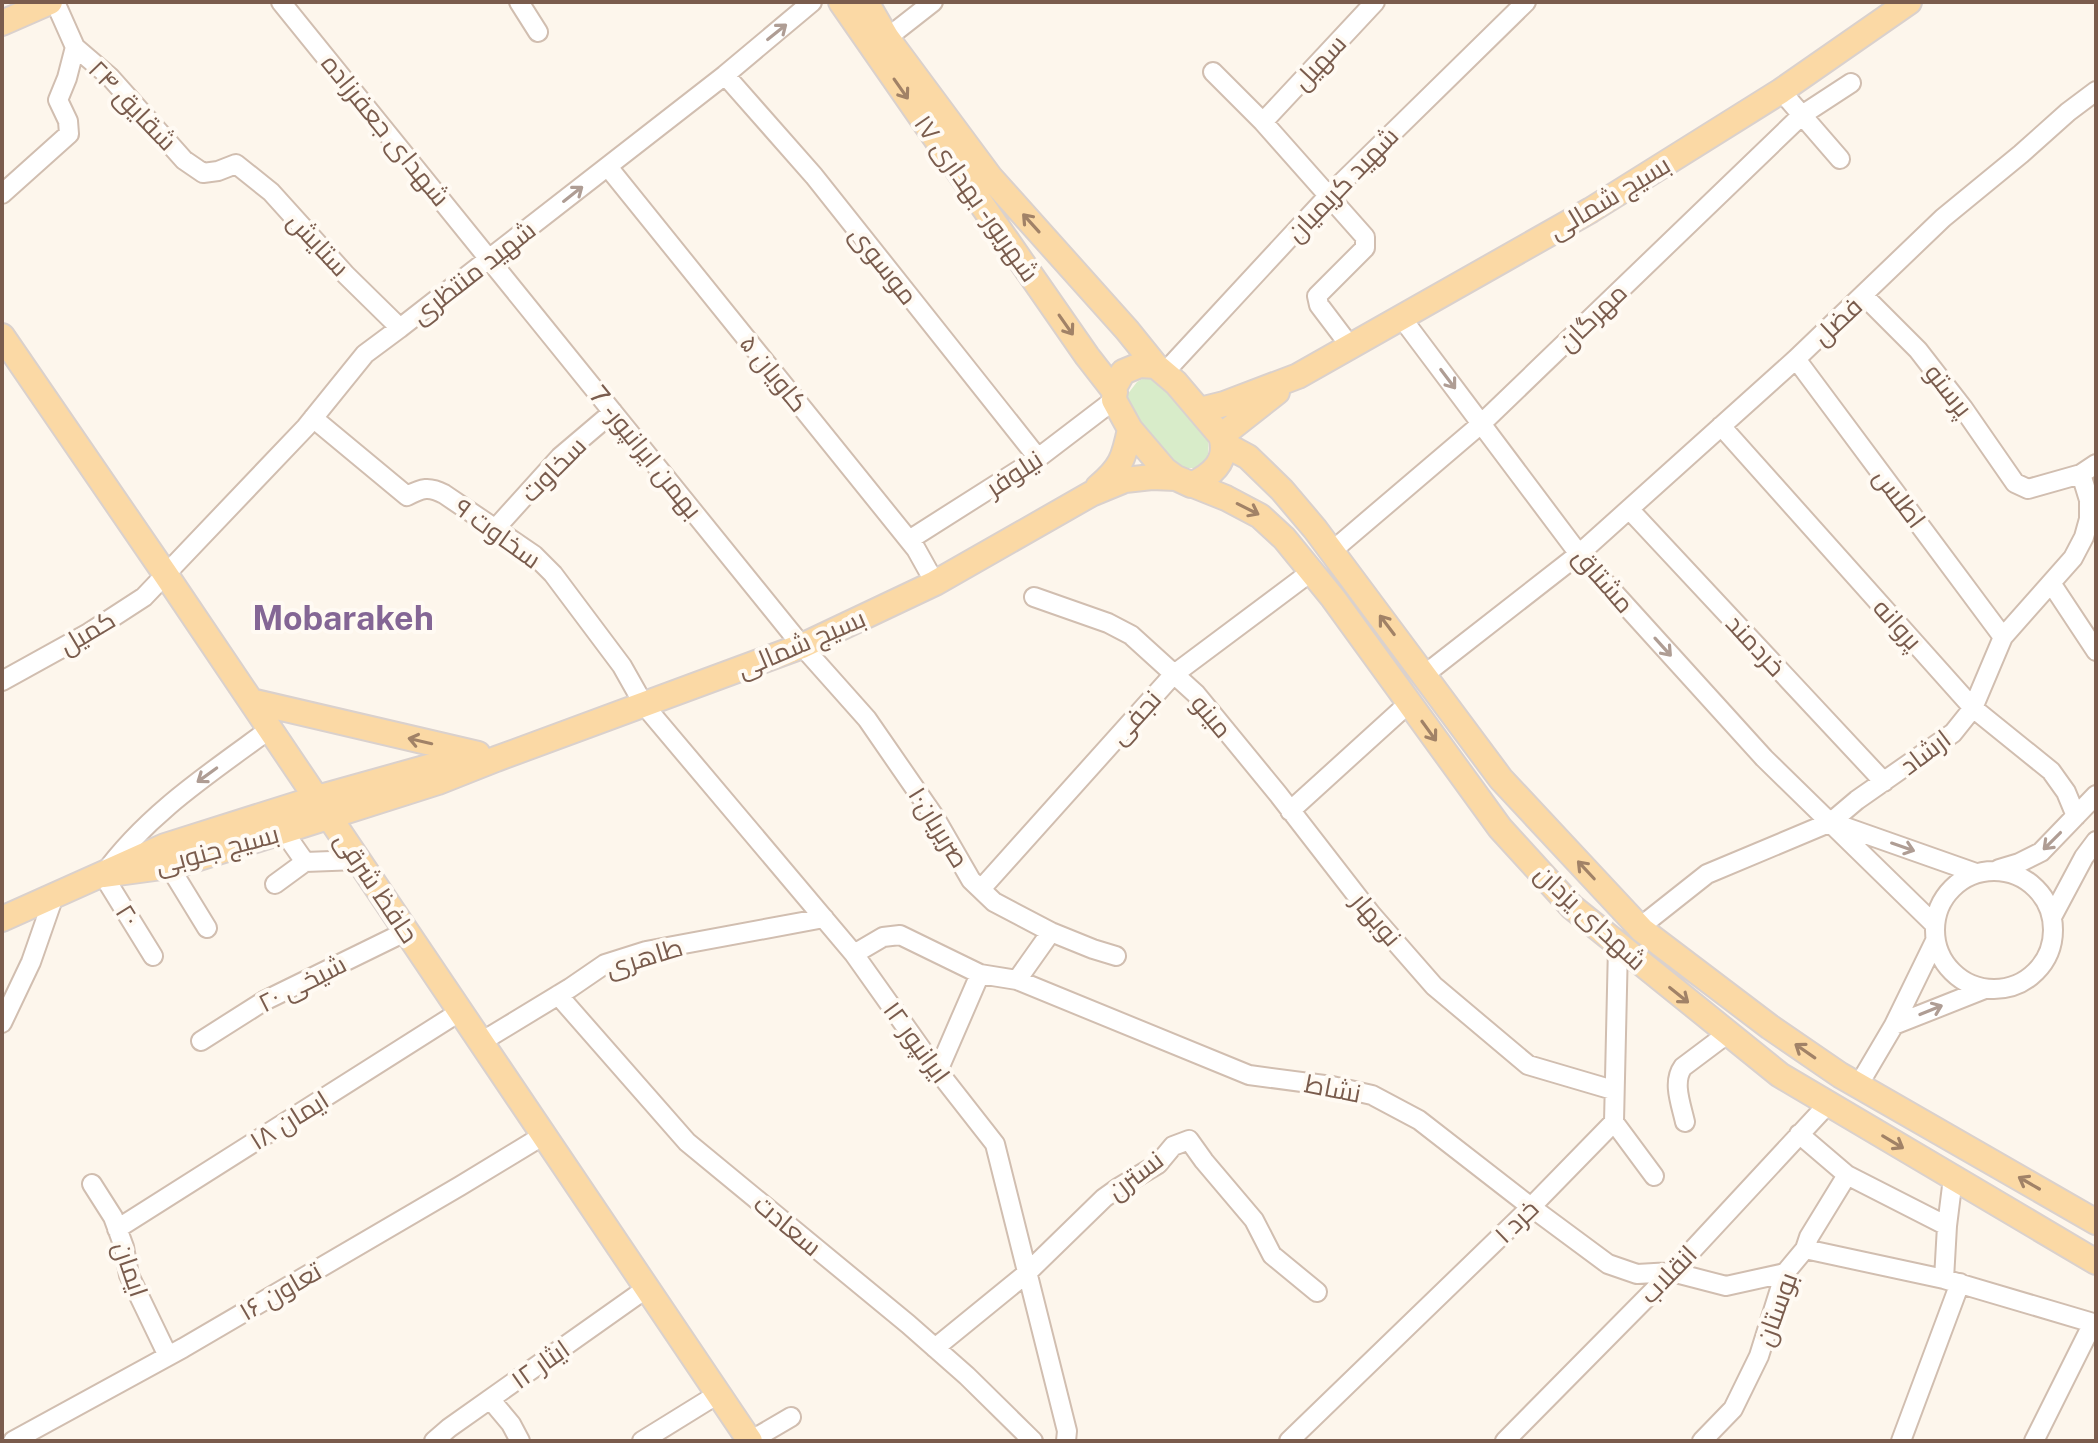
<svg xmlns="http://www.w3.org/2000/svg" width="2098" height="1443" font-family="'Public Sans',Cairo,sans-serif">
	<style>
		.green { fill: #d8ecc9 }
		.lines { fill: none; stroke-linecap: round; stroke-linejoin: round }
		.minor-casing { stroke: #d1beb0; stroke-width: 22 }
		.major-casing { stroke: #dad1cd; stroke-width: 28 }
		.minor { stroke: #fff; stroke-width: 18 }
		.major { stroke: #fbd9a5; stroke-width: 24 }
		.oneway { stroke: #af9d94 }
		.oneway2 { stroke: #a18267 }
		.labels { text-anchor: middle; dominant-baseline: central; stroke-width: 8; stroke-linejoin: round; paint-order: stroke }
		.street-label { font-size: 26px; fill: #7a5c4d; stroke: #fffaf3 }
		.district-label { font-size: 34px; font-weight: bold; fill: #846695; stroke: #fffaf3 }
	</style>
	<rect width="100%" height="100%" fill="#fdf6ec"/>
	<path class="green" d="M1149,375C1163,384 1195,415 1204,429C1210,439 1209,449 1207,460L1195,468H1179C1159,446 1136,424 1127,395L1137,382Z"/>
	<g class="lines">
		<g class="minor-casing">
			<path id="minor" d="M55,2L75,47L110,77L184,160L203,173L218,171L236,164L271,192L346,275L400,328
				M281,2L802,646L867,719L934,816L971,880L994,902L1051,932L1093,949L1116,956
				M519,2L538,32
				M887,38L933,2
				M1213,72L1263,122L1365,237V248L1317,296L1319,305L1350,346
				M725,75L814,176L1038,458
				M1781,91L1840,159
				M1263,122L1375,2
				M608,167L916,549L935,583
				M2,194L69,134L68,121L58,100L67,78L75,47
				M1864,296L1918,350L1963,408L2015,483L2028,489L2081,474L2096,464
				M1401,317L1579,554L1764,758L1934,924
				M1796,359L2003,637
				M1164,373L1328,196L1526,2
				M313,418L407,496C422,488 429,486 444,494L534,555L553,574L622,666L644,705L854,954L930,1061L995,1144L1067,1431L1066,1441
				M1721,426L1973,708L2051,771L2066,792L2076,816
				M1629,509L1884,782
				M495,529L560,457L613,412
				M909,540L1038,458L1114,400
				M1332,551L1481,424L1802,115L1851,83
				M2051,583L2096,651
				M1034,597L1108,623L1131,635L1196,694L1278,794L1371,914L1434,986L1528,1065L1613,1090
				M1424,675L1579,554L1796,359L1943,218L2021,154L2068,112L2096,91
				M2,681L87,634L144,597L306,427L365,354L400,328L725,75L812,2
				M1290,811L1409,703
				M1837,824L1976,873
				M284,832L305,862
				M305,862L358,860
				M169,866L207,928
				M1999,869L2019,863L2041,852L2096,795
				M1935 930a59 59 0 1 1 118 0a59 59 0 1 1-118 0Z
				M275,884L305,862
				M981,889L1173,675L1312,571
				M2052,917L2084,857L2096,841
				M1640,927L1707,874L1831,822L1857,800L1953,733L1973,708L2003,637L2073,558L2084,537L2089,519V500L2081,474
				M1935,941L1894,1025L1985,989
				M854,954L883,937L900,935L980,974L1017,980L1249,1075L1332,1086L1372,1095L1419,1120L1531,1207L1608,1264L1637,1274L1672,1272L1726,1286L1785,1273
				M153,956L103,875C147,814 210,773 270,729
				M1017,980L1051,932
				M558,995L687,1142L908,1324L967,1376L1033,1441
				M2,1023L31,962L54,896
				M201,1041L264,1001L407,931
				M481,1042L570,988L605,964L646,951L824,918
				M938,1071L980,974
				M1858,1086L1894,1025
				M1614,1122L1654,1176
				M1685,1122C1681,1104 1672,1082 1683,1067L1727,1034
				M1799,1134L1847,1175L1947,1226
				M92,1184L113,1217L124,1247L129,1275L168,1356
				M117,1229L461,1011
				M1805,1249L1944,1279L2093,1323L2034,1441
				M1944,1279L1947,1226L1953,1178
				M935,1348L1027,1273L1104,1198L1118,1188L1158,1164L1173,1146L1189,1140L1204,1161L1254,1220L1272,1255L1317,1292
				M490,1399L511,1424L520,1441
				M13,1441L183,1348L460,1186L544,1135
				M434,1441L449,1428L647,1288
				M642,1441L718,1394
				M750,1441L791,1417
				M1289,1441L1531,1207L1614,1122L1618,946
				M1505,1441L1672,1272L1828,1104
				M1702,1441L1733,1409L1759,1356L1785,1273L1805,1249L1809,1237L1847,1175
				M1901,1441L1960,1283"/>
		</g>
		<g class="major-casing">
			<path id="major" d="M841,2L1087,356L1115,392
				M866,2L887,38L990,177L1127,330L1156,366
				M2,23L50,2
				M2,336L166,575L750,1441
				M1140,365L1156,366L1176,383L1221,436C1229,461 1212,475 1191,485L1176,478L1165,470L1130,429L1114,400L1115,386L1123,372Z
				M1200,410L1224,404L1298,376L1591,210L1781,91L1909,2
				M1221,436L1277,392
				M1224,444L1248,457L1282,490L1315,529L1501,779L1642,930L1770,1027L1840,1075L2096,1222
				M1098,487C1121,468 1124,458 1130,429
				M251,701L478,754
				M103,875L177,865L438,782L496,759L802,646L935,583L1091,494L1125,480L1152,477L1176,478L1226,498L1260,516L1284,538L1333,598L1500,828L1572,907L1780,1075L2096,1262
				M2,919L165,846L317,798L428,767L462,763"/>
		</g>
		<use href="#minor" class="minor"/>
		<use href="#major" class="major"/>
	</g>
	<defs><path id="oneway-shaft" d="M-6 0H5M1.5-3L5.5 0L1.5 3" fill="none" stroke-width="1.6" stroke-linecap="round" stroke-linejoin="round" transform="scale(2)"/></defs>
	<g class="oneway">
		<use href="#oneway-shaft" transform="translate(777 32) rotate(-39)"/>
		<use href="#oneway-shaft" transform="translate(573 194) rotate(-38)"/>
		<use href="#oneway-shaft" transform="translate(1448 379) rotate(53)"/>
		<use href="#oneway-shaft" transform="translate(1663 647) rotate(48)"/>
		<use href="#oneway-shaft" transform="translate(207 775) rotate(144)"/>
		<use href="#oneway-shaft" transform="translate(2052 841) rotate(135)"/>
		<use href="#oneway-shaft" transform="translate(1903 847) rotate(19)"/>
		<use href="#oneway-shaft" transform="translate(1931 1010) rotate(-22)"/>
	</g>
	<g class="oneway2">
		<use href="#oneway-shaft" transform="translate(901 89) rotate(55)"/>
		<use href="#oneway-shaft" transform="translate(1031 223) rotate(-132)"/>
		<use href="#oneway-shaft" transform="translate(1066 325) rotate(55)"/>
		<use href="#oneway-shaft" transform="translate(1248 509) rotate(27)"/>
		<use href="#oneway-shaft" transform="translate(1387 625) rotate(-127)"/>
		<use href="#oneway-shaft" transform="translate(1429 731) rotate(54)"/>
		<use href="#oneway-shaft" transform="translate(420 741) rotate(-167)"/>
		<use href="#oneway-shaft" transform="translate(1586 870) rotate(-133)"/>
		<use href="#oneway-shaft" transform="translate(1679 995) rotate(39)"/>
		<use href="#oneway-shaft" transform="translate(1805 1051) rotate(-145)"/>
		<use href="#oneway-shaft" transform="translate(1893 1142) rotate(31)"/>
		<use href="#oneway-shaft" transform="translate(2029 1183) rotate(-150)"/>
	</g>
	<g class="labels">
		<g class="street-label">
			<text transform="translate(1319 62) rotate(-47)">سهیل</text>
			<text transform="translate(133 105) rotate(46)">شقایق ۲۴</text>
			<text transform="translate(386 130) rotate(51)">شهدای جعفرزاده</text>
			<text transform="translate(1342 184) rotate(-46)">شهید کریمیان</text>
			<text transform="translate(1609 197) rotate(-31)">بسیج شمالی</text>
			<text transform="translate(977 198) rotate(55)">۱۷ شهریور - بهداری</text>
			<text transform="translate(319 244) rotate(47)">ستایش</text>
			<text transform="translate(884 265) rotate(52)">موسوی</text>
			<text transform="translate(473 272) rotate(-38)">شهید منتظری</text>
			<text transform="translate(1592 317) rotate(-44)">مهرگان</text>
			<text transform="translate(1837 321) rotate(-43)">فضل</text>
			<text transform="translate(774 373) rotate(51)">کاویان ۵</text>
			<text transform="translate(1949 390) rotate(52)">پرستو</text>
			<text transform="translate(646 452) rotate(51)">بهمن ایرانپور - 7</text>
			<text transform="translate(553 469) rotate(-45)">سخاوت</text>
			<text transform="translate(1014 473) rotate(-33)">نیلوفر</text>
			<text transform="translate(1900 498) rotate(53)">اطلس</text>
			<text transform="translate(498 533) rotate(36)">سخاوت ۹</text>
			<text transform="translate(1604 580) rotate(49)">مشتاق</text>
			<text transform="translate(1898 624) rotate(48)">پروانه</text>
			<text transform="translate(87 632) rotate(-31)">کمیل</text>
			<text transform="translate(801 643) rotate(-23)">بسیج شمالی</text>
			<text transform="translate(1756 645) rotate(47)">خردمند</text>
			<text transform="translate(1212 716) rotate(50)">مینو</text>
			<text transform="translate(1135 717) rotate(-48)">نجفی</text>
			<text transform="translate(1925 752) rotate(-37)">ارشاد</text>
			<text transform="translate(939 827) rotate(58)">صریریان۱۰</text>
			<text transform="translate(217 849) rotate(-15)">بسیج جنوبی</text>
			<text transform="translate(377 887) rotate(56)">حافظ شرقی</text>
			<text transform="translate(128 915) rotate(58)">۲۰</text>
			<text transform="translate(1591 917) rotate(43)">شهدای یزدان</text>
			<text transform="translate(1377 919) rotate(50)">نوبهار</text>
			<text transform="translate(644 957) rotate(-17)">طاهری</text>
			<text transform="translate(302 983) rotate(-27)">شیخی ۲۰</text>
			<text transform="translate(917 1042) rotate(54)">ایرانپور ۱۲</text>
			<text transform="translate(1333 1088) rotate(11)">نشاط</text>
			<text transform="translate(289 1120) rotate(-32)">ایمان ۱۸</text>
			<text transform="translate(1135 1175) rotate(-37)">نسترن</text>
			<text transform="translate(1516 1221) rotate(-44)">خرد ۱</text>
			<text transform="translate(788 1225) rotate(40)">سعادت</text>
			<text transform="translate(131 1269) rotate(71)">ایمان</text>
			<text transform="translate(1668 1274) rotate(-46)">انقلاب</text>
			<text transform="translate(280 1291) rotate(-30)">تعاون ۱۶</text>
			<text transform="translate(1776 1309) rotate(-70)">بوستان</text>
			<text transform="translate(540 1364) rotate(-35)">ایثار ۱۲</text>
		</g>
		<g class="district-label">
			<text x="343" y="618">Mobarakeh</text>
		</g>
	</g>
	<rect width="2098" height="1443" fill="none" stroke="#7a5c4d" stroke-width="8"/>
</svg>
